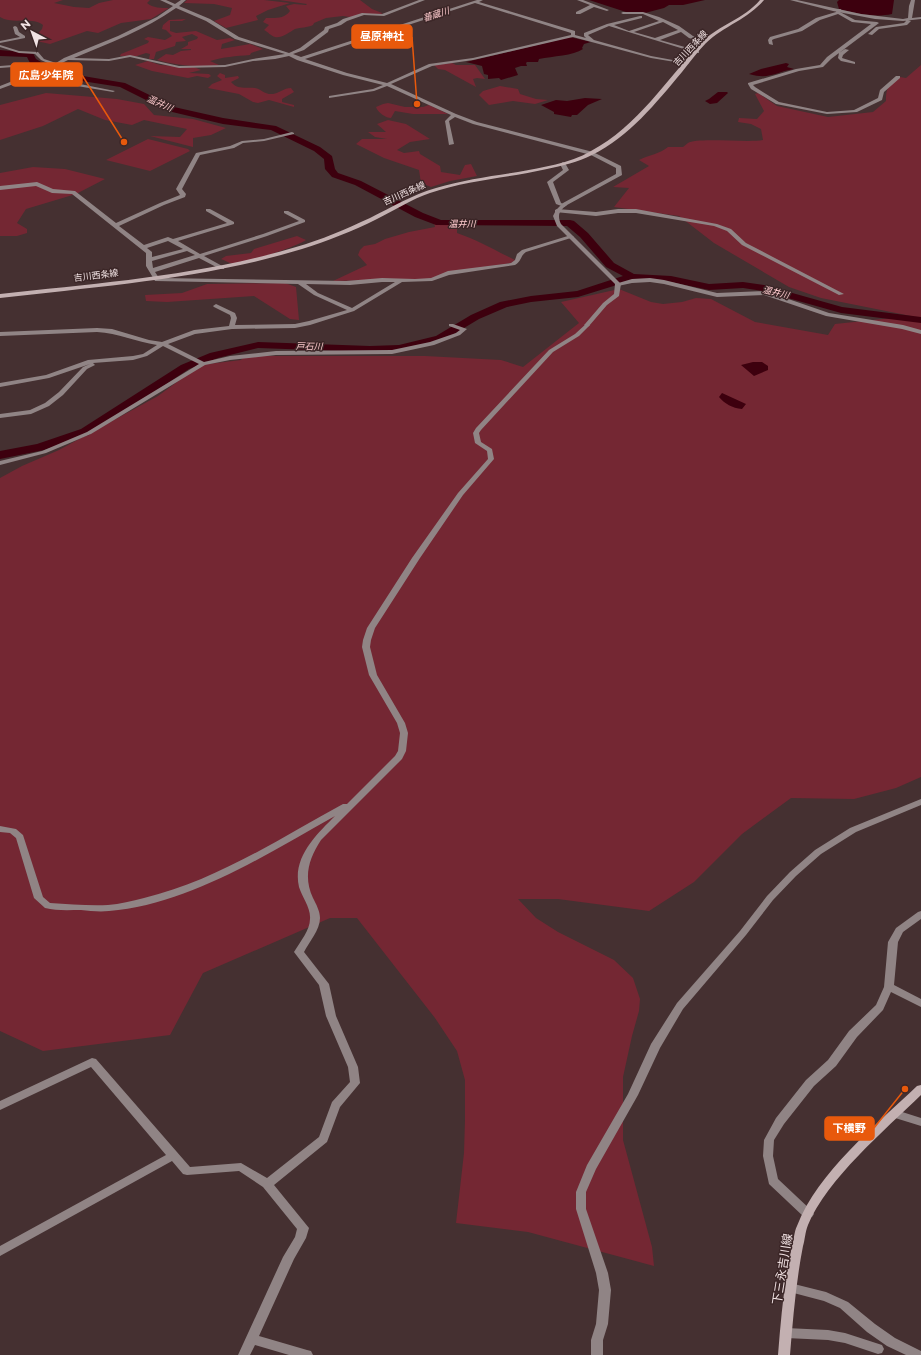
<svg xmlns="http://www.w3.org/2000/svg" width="921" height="1355" font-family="Montserrat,'Noto Sans JP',sans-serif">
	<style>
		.green { fill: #742733 }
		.water { fill: #3d000e }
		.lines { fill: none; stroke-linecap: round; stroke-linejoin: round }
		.river { fill: #3d000e; fill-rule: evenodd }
		.minor { fill: #908485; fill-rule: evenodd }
		.tertiary { fill: #908485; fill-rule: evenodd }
		.secondary { fill: #c3b0b1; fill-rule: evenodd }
		.labels { text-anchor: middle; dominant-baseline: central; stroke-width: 3; stroke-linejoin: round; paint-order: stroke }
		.far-water-label { font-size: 9px; font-style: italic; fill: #fdcacd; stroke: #3b2627 }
		.far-street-label { font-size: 9px; fill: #f1e2e3; stroke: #3b2627 }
		.near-street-label { font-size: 12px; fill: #f1e2e3; stroke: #3b2627 }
		.leader { fill: none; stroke: #e8590c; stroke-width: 1.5 }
		.callout-dot { fill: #e8590c; stroke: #3b2627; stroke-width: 1.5 }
		.callout { fill: #e8590c; stroke: #e8590c; stroke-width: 1.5 }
		.callout-label { font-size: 11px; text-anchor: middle; font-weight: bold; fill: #fff }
	</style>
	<rect width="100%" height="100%" fill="#453031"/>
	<path class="green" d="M0,0H63L54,3L74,7L89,8L99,3L113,0H150L147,3C153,8 161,8 169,8L151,19L121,23L98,33L87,31L50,44L32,40L42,29L43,25C30,16 13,25 0,17Z
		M187,0H264L290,3L268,10L256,16L258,20L226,28L214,21L230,15L232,8L214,4L184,3Z
		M279,0H360L372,9L382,13L381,15L368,14L350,17L343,16L326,18L314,23L313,25C307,28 301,27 295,29C290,32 280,39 275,37C271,36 268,32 264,30L269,25L263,22L266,18C276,18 284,19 290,11L286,6L294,4L306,5L307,4Z
		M186,19L182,21H170V31L176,33L196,31L217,40L230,38L235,40L222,44L221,49L250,44L263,49L251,53L250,55C236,56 223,57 210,61L219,65C201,68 174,65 157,60L166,54L173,55L181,51L191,50V49H181L188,45V42L197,39L198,37L192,34L182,37L186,41L176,42L175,46L156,52L154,59H149L150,54L146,53L137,56H120L121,54L148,43L149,41L144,39L148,37L165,40L172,36L166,30L162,29L163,25L169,20Z
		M148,61L160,65L194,67L201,70L189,73L209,74L211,76L208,78L197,76L188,78L152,71L135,65Z
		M452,63L456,65H475L485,79L477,78L473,79L476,87L445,70L438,69L434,65Z
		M921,65V777L896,788L854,799L791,798L742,834L694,882L649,911L558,899H518L536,918L558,932L614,960L633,978L640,999L639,1011L632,1036L623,1077V1140L652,1247L654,1266L528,1232L456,1223L464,1153L465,1120V1080L457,1051L435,1018L357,918H330L203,973L170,1035L43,1051L0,1031V478L22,466L59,450L158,396L200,365L241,360L244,356H425L501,360L523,367L579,323L561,302L619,289L651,302L663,304L682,302L696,298L711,299L755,322L828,335L835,324L911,316L821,298L789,287L714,243L679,216L614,207L629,188L613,187L649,166L639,160C649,155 660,154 668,147H683C685,146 686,144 688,143C696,137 748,143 763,140L761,129L751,124L738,122L739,118L757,119L764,111L755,94L758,93L777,106L828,117L873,112L886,101C886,86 889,86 900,77L906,78Z
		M220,73L225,75V78L238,76L239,78L231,82C238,90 245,87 255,88C261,89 265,95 273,94C279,93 284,88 291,88L294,92L282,99V102L294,105V107L269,100L258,103L253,102L239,94L208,88L212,84L222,80L217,76Z
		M500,86L518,89L520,94L536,99L548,100L535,104L513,101L489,105L479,95L483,91Z
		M46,93L117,99L144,104L154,115L193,119L226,128L211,135L193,138V147L150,136L180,137L187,129L144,120L132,125L105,120L78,109L43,126L0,140V105Z
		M388,103L405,107H423L429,105L448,114H413L395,111L391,118C386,118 378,113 376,107L383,104Z
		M388,120L406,124L430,139L410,142L397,150L404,153L419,151L420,154L440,166L441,172L460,175L465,165L471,164L477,176L450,181L431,187L421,183L419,170L384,158L356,144L362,139H387L375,137L368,132H386L377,124Z
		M148,139L188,149L190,151L150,171L106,160Z
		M33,167L65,169L105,179L76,194L26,209L17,223L27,229V233L17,236H0V173Z
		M434,223L457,225V233C478,240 496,251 515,260L511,263L449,272L433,279L333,281L367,265L358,255L360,250L364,246L375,244L385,239L409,232L435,227Z
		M297,236L306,240C296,247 244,264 233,264C229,263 224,260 221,259L226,256L251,253L254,249Z
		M285,283L296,287L299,320L290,319L254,296L167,302L146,301L145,295L182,293L207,284Z"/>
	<path class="water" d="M589,0H705L683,5H669L664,8L645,13L626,12Z
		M839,0H894L892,14C874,18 855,13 839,9L837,2Z
		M570,37L591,42L584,44L582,48L583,49C573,56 553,56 539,59L538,62H527L526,63L527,66H521L515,68L518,75L501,80L499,78L488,79V75L484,74L482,66L466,62Z
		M786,63L789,64L787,67L794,69C775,72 770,80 749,74L761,69Z
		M718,92H727L728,93L717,103L710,104L705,101L709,99Z
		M585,98L602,99L588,105L577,115H572L571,117L554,114V112L541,105L556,100L567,101Z
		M753,362H762L768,366V370L754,376L741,365Z
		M722,393L746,404L742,409C732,408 725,404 719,397Z"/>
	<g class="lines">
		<path class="river" d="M0,50L33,53L36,59L48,66L83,76L125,83L174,107L223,118L276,126L320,147L332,156L335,169L338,173L361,181L423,213L441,220H570L574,221L588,233L614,263L634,274L671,276L709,284L743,282L764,285L842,307L921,317V323L841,313L763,291L743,288L709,290L671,282L633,280L578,297L531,302L507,307L479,319L444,340L399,351L370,352L258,348L218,358L189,369L89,435L44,450L0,459V451L37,444L81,429L181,365L210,353L258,342L370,346L399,345L436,336L471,315L500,302L531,296L577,291L623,276L606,267L580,237L567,226L436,225L415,217L355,185L332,177L325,169L324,159L314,151L271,130L223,124L168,111L120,87L82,81L42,70L30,63L27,57L0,56Z"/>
		<path class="minor" d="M160,0H166L175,4L181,0H186L179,6L210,19L239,37L289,53L300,48L324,30L325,27L337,23L343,19L362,13L382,14L419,0H425L384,16L364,15L347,21L341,25L329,29L328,32L304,50L293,54L301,57L477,0H483L479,2L575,31V35L586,38L584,36V33L607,24L640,16H642V18L614,25L629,31L659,21L643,14H623L621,13L623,12H643L659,17L679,26L693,36L707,42L705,43L689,38L681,32L660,40L699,51V53H697L609,26L588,35L594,40L651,56L689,63L687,64L651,58L573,37L473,60L432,66L391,84L456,114L477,122L593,152L594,153L591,155L473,124L455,117L449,121L454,144L449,145L445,121L451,115L387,86L374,91L329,98V96L373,89L383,85L343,75L297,60L289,56L275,59L253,61L225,67L179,68L130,57L109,61L68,60L46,71L74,78L80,84L115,91L113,92L77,86L70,80L43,73L0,89V86L38,71L13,67L0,68V66L13,65L42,70L52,65L41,60L35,54L19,53L0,47V45L19,51L38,52L44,59L56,63L64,58L118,36L157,17L173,6ZM475,3L571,33V35L473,58L429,64L387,83L347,73L305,59ZM176,8L206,21L235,39L285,54L253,59L225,65L179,66L130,55L109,59L74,58C109,43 145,30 176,8ZM663,22L678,30L655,38L634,32Z
			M577,0H583L609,10L607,11L594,7L580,14H576V12L590,5Z
			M837,9H841L840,12L855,20L877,22L879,23L831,59L823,67L799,71L753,85L755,87L779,102L827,112L854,110L878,98L880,90L896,76H900V78L884,92L882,100L857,112L827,114L776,104L751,89L748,84V83L796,69L820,65L827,57L871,24L852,22L838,14L820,20L802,31L774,39L772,40L773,45L769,44L768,40L770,37L798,29L816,18L836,12Z
			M905,19L911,21L907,25L879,29L872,35L868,34L876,27L904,23L906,21Z
			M15,26L17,27L19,32L25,36V38L0,43V41L20,37L15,34L13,27Z
			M845,49L849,50L843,55L842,58L855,62V64L841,61L838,58L839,53Z
			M292,132L294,133V134L264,141L243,143L234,148L200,155L182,189L186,194L185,197L164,205L119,226L144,245L168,237L173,239L227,223L206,211V209H210L234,222V224L178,241L200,254L263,234L299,221L284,213V211H288L305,220V222L267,236L204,256L224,267V269H220L199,258L155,272L159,278L346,281L382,278L415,279L431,278L448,271L511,263L515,260L517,254L522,250L571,235L574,237L526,252C520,256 522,261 515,265L449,275L432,281L402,282L354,311L310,325L295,328L232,329L195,334L168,344L204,362L230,356L276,351L392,350L430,342L456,333L460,330L449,326V324H453L467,329L460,335L434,345L392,354L276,355L230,360L205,365L91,434L46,453L0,465V461L42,451L87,432L199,364L163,346L147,356L133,360L93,363L95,365L87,369L63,395L49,406L31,414L0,418V414L30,410L45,403L59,392L83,367L90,364L49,378L0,387V383L46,375L88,360L133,356L143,354L157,345C136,342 118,333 97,332L0,336V332L97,328L112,329L149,340L162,342L194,330L229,326L231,318L230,315L214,307L213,306L216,304L235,313L237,318L235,325L295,324L309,321L347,310L314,295L298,284L155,281L146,266V253L72,194L52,193L36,186L0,190V186L37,182L53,189L75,191L116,223L160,203L180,195L176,189L196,153L230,146L242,141L264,139ZM168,241L183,249L152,257V252L147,248ZM187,251L195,255L153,268L152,261ZM382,282H395L352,308L318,293L306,284L350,285Z
			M563,162L565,163L569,170L553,182L561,203L567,205L564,207L556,204L547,182L563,170L560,164Z
			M557,209L596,212L618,209H636L717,224L731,229L746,243L844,294L839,295L742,245L727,231L714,226L636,213H618L596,216L555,212V210Z
			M650,278L664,280L717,293L765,291L829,313L903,325L921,330V334L902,329L826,316L764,295L717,297L664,284L650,282L632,283L618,286L615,284L632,279Z
			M587,323L590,325L579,336L553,352L481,430L479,433L481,442L492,449L494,459L463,495L420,558L375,628L371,640L370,647L377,675L405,723L408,733L406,751L402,759L321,840C309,859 303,876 313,898C316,904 320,911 320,918C320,930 309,942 304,952L329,984L336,1016L358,1067L360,1083L340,1107L327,1142L274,1185L309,1228L306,1238L294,1259L259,1336L307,1350L311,1351L313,1355H289L255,1345L250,1355H238L283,1257L295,1237L297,1229L263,1187L239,1171L187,1175L183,1174L172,1161L0,1256V1246L166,1155L91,1067L0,1110V1101L92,1058L96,1059L190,1167L241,1163L267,1178L319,1137L332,1102L350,1082L348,1067L326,1016L319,985L294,952C300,942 310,930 310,919C311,908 302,897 299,887C292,857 317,834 335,816C267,854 188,905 109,911C100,912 90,911 81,910C70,910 56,911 45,908L34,898L16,838L10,833L0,832V826L16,829L23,835L43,897L50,903C69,904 89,906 108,905C120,904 132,901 144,898C215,881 279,839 343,804H347L395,756L398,751L400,733L397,723L369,675L362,647L363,640L367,628L412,558L458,493L488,459L487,451L475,443L473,433L476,428L549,350L575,334Z
			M921,799V805L856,832L821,854L796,876L773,900L746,935L683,1009L660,1048L638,1095L596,1169L586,1192V1209L608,1273L611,1290L608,1324L603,1340V1355H591V1340L596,1324L599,1290L596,1273L576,1209V1192L587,1165L628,1094L651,1044L677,1003L740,931L767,896L790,872L815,850L850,828Z
			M921,911V919L903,932L898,942L894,985L921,999V1007L891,992L883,1010L857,1037L836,1066L814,1086L784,1124L774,1140L773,1156L778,1179L812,1211L814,1214L812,1217L808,1218L804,1217L769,1184L763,1156L764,1140L776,1118L806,1080L828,1060L849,1031L876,1005L884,987L888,942L896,928L918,912Z
			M896,1110L921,1118V1126L892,1117L891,1114L892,1111Z
			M786,1328L828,1330L845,1333L882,1345L884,1349L882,1353L878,1354L845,1343L828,1340L786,1338L782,1337L780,1333L782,1329Z"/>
		<path class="tertiary" d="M790,0H797L861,14L903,19L908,18L909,6L911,0H915L912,18L921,17V19L903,21L875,19L833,11Z
			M589,152H593L621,166L622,175L567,205C559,211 557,215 561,224L621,284L619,296L607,305L589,326L587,327L584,325L585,324L603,303L614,294L615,284L557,226L553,216L556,210L563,203L616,174V168L589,154Z
			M790,1283L826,1292L848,1302L875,1324L895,1338L921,1351V1355H906L887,1346L867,1332L840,1308L824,1301L786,1291L784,1288L786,1285Z"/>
		<path class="secondary" d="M760,0H764C748,19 724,26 706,43C697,52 690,62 682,72C656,103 629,137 592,155C578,162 562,166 547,169C508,178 468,180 430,193C412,199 395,210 377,219C353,231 327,241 302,249C204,279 101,286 0,298V294C99,283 199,276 296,247C321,240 346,229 370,218C392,207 412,195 436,188C463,180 491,176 518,172C543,167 569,164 591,151C638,126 666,80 702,42C719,25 744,19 760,0Z
			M921,1085V1095C885,1130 827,1179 808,1225C805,1232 805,1240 803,1246C796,1282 793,1318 790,1355H778C781,1318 784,1282 792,1246C794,1240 794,1232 797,1226C818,1172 876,1125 917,1086Z"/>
	</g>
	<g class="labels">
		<g class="far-water-label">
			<text transform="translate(436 14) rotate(-18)">蕃蔵川</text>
			<text transform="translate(160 103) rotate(24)">温井川</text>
			<text x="462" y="223">温井川</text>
			<text transform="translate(776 292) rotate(14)">温井川</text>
			<text transform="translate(309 346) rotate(1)">戸石川</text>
		</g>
		<g class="far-street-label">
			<text transform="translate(690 48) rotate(-47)">吉川西条線</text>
			<text transform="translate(404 193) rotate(-24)">吉川西条線</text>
			<text transform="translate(96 275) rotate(-7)">吉川西条線</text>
		</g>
		<g class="near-street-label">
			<text transform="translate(782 1269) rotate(-81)">下三永吉川線</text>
		</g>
	</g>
	<path class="leader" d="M417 104L412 37M124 142L82 75M905 1089L874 1128"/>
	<g class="callout-dot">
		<circle cx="417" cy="104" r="4"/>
		<circle cx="124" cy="142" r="4"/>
		<circle cx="905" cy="1089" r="4"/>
	</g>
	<g class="callout">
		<rect x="352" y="25" width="60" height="23" rx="4"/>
		<rect x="11" y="63" width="71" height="23" rx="4"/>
		<rect x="825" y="1117" width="49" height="23" rx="4"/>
	</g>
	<g class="callout-label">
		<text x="382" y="40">昼原神社</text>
		<text x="46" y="79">広島少年院</text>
		<text x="849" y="1132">下横野</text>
	</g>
	<g transform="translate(32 32) rotate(319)" stroke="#3b2627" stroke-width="3" paint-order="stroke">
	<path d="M0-3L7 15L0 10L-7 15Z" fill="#f1e2e3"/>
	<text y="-6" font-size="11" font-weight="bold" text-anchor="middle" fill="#f1e2e3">N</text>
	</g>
</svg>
